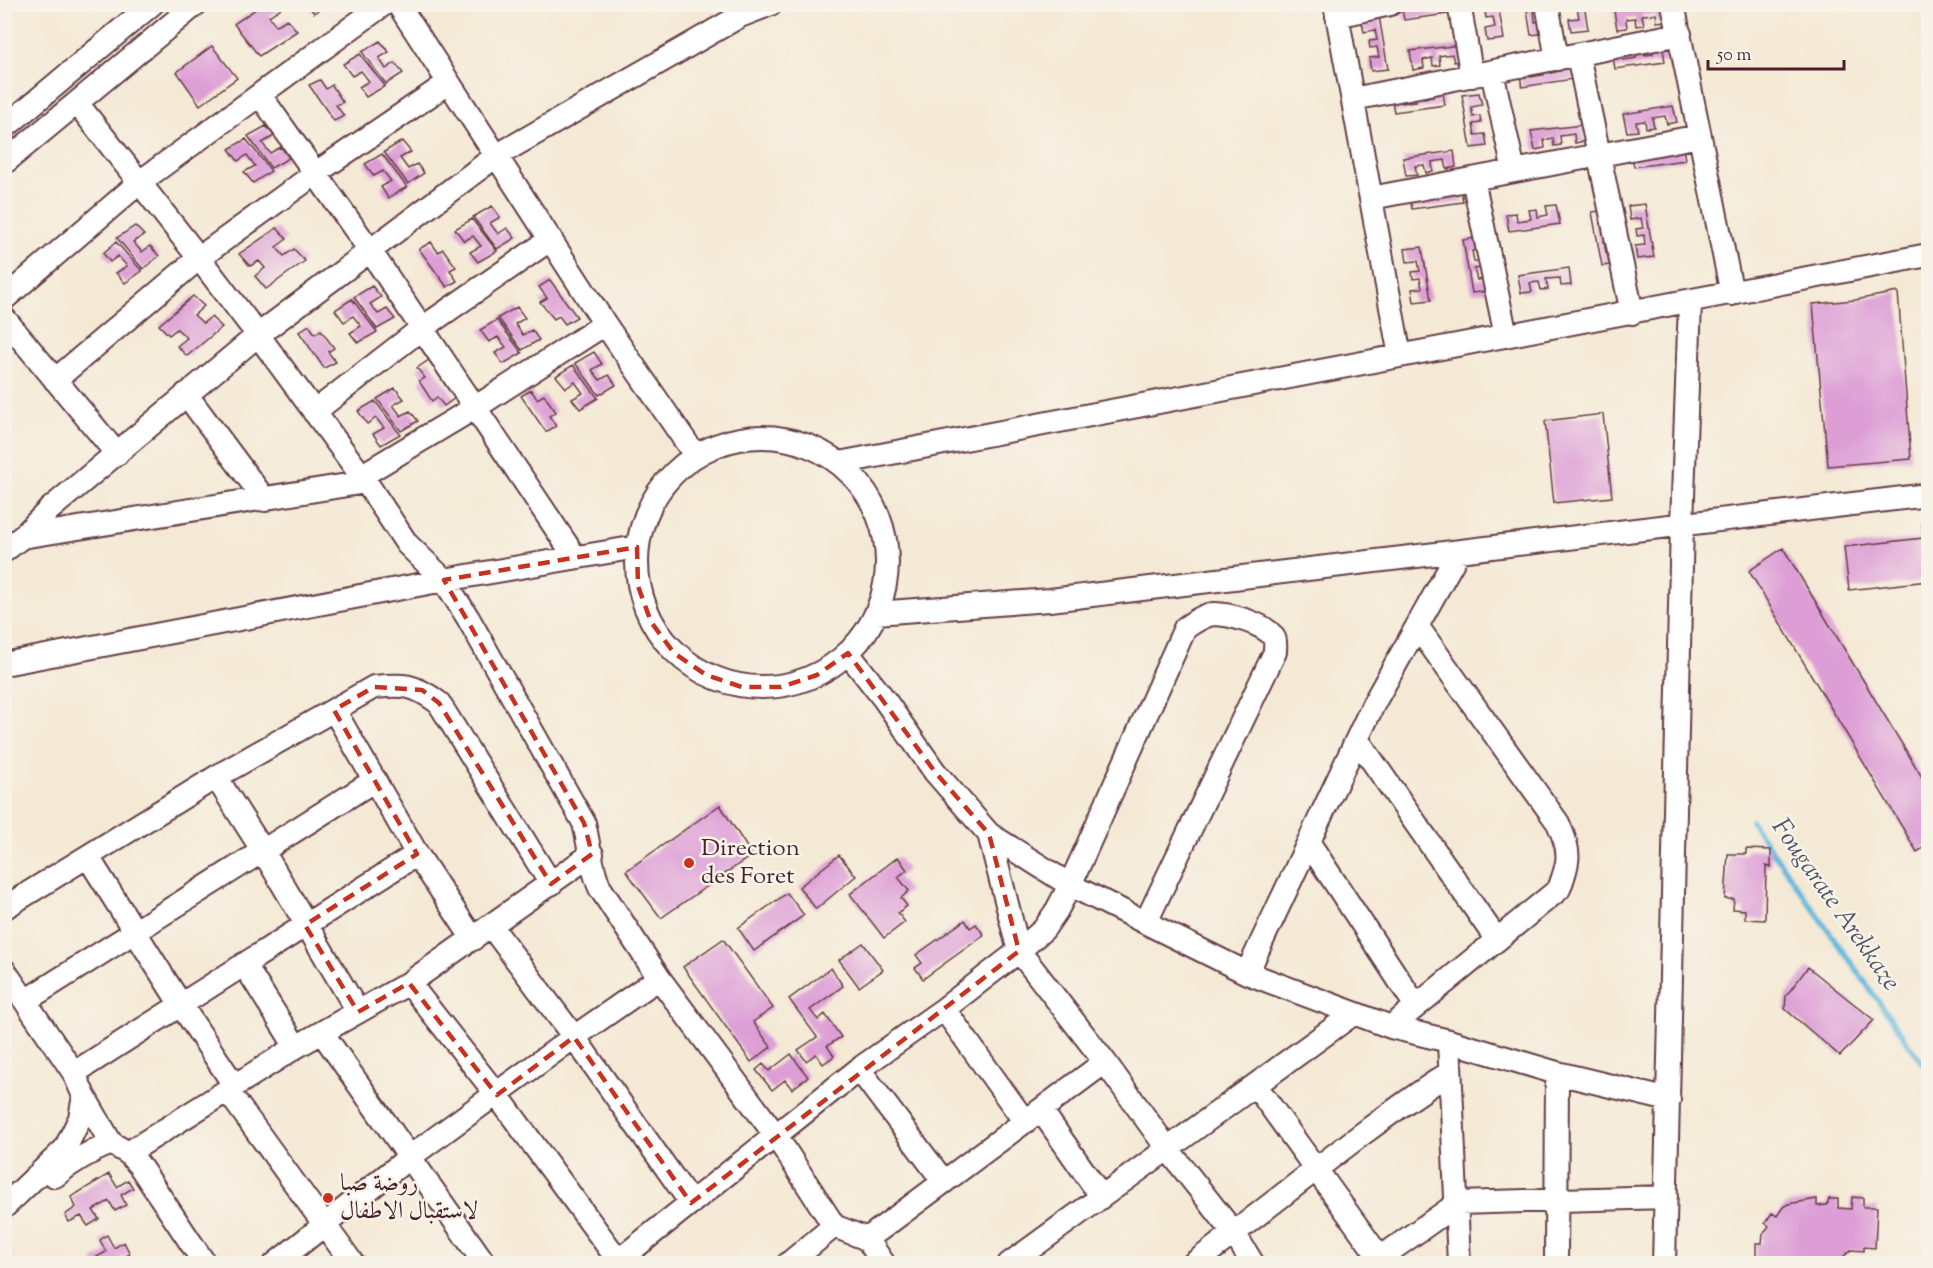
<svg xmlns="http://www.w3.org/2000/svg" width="1933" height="1268" font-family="'Sorts Mill Goudy',Amiri,serif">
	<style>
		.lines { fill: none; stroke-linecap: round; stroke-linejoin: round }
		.stream { stroke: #60b7dd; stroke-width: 5 }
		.building { fill: #dd9ed6 }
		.minor-casing { stroke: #643d44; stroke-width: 26 }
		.minor { stroke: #fff; stroke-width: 22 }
		.marked { fill: none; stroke: #c8321e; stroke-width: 4.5; stroke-dasharray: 12 8; stroke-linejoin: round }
		.poi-dot { fill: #c8321e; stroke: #f7f3e8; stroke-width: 2 }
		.labels { text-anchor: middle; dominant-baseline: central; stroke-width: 5; stroke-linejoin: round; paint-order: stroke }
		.poi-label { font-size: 24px; fill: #4a1f2b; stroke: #f7f3e8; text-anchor: start }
		.water-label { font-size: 26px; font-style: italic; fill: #525469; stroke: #f7f3e8 }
	</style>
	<rect width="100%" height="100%" fill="#f7f3e8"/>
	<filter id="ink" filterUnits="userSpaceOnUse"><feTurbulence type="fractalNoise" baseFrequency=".0167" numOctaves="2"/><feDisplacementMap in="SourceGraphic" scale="12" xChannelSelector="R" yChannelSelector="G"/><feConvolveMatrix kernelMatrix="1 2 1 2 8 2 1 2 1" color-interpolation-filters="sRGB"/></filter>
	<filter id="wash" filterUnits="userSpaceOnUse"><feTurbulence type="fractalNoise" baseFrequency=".008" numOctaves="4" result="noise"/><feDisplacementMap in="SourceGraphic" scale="24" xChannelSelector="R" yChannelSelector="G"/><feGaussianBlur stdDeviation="1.35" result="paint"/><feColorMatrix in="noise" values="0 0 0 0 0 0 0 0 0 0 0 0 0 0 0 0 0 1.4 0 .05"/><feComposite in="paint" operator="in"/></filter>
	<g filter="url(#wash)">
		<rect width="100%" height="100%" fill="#f4e9d5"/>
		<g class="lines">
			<path class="stream" d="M1751,821L1928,1071"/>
		</g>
		<g id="blocks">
			<path class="building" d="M263,4H278L281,8L269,16L276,26L287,19L297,31L259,56L234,24Z
				M307,4H326L314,13Z
				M1401,4H1411L1412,10L1426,8L1425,4H1453L1455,13L1404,20Z
				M1492,4H1498L1504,39L1487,41L1485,29L1495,27L1493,17L1486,18L1485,11L1493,10Z
				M1526,4H1540L1541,9L1534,10L1535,22L1545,20L1547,33L1531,35Z
				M1570,4H1584L1588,29L1571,31L1569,19L1579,18L1577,7L1571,8Z
				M1664,4L1667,21L1657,22L1656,14L1642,15L1644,25L1636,26L1635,18L1626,19L1627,28L1617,29L1614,11Z
				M1379,16L1388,69L1371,71L1369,58L1379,57L1377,47L1370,48L1369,41L1377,40L1375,30L1364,32L1361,18Z
				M380,41L389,52L379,58L386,69L395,63L403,73L386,84L362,52Z
				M1662,43L1665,62L1615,69L1612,52L1621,51L1623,60L1636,58L1635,48L1642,47L1644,55L1653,54L1651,45Z
				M1461,45L1464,61L1454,62L1452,54L1439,56L1440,65L1433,66L1432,58L1423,60L1424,68L1413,70L1410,51Z
				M212,46L237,78L200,105L177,72Z
				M360,54L385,86L366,97L359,87L369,81L361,71L352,76L343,64Z
				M1569,61L1573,79L1522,87L1519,70L1529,69L1531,77L1544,75L1542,66L1550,65L1551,73L1560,71L1559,63Z
				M320,80L326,89L332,85L343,102L336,105L344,116L334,121L309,85Z
				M1442,87L1445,105L1394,112L1391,96L1401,95L1402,103L1416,101L1414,92L1422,91L1423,98L1433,97L1431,88Z
				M1479,93L1482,105L1471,107L1473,117L1480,116L1481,123L1473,124L1475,135L1485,134L1487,146L1471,148L1462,95Z
				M1673,106L1677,122L1667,124L1665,116L1652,118L1654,127L1646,128L1645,121L1636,122L1638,131L1627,132L1623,114Z
				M1582,125L1585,141L1575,143L1574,134L1560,136L1561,145L1554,146L1553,138L1544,140L1545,148L1535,150L1531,131Z
				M266,126L274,136L262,143L270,153L281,147L289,158L271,168L248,136Z
				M246,139L271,171L253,183L244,172L255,166L247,155L238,161L229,149Z
				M402,141L411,152L400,158L408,169L417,164L424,173L408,184L384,152Z
				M1682,141L1685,160L1634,167L1631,150Z
				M1454,151L1456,167L1447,169L1445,160L1432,162L1433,171L1426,173L1424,165L1415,166L1417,175L1406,176L1403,158Z
				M382,154L407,187L388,198L381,187L391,181L383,171L374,176L365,164Z
				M1460,184L1463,202L1412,209L1409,193L1421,200L1434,198L1433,188Z
				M1645,204L1654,257L1637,259L1635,246L1645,245L1644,235L1637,236L1636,229L1643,228L1641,218L1630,220L1628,206Z
				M1556,205L1560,224L1509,231L1506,214L1516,213L1517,221L1531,219L1529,210L1537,209L1538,217L1548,215L1546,206Z
				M492,206L500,217L490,223L498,234L507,228L515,238L497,249L473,217Z
				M1610,210L1612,223L1602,224L1603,234L1610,233L1611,240L1604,241L1606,253L1616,251L1618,264L1602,266L1592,212Z
				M472,219L497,251L478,262L470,252L481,246L473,236L464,241L455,229Z
				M135,226L144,235L133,242L142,252L150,246L159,256L143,269L117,238Z
				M277,228L287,239L276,247L284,256L294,249L305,261L266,289L255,276L265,268L259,261L250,266L239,254Z
				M1481,237L1483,250L1472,251L1474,262L1481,261L1482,268L1474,269L1477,280L1486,278L1489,291L1472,293L1463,240Z
				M116,242L142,271L125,283L116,273L127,266L118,256L110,262L103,253Z
				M431,242L438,252L443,249L456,267L450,270L457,281L447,287L419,249Z
				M1422,247L1431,300L1414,302L1412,289L1422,288L1420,278L1413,279L1412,272L1420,271L1418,261L1407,262L1405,249Z
				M1569,268L1571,285L1561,286L1560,278L1546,279L1548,289L1541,290L1539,282L1530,283L1532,292L1521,293L1518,275Z
				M550,280L577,317L565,324L559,316L554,319L540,302L547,298L539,287Z
				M372,286L381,297L370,304L378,314L387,309L395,319L377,329L354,297Z
				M1898,292L1911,459L1828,466L1813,304L1855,300Z
				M193,296L204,306L194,315L203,323L211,317L222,327L187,356L177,346L187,338L177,329L169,335L159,325Z
				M352,299L377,332L358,343L350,333L361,326L353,316L344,322L335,310Z
				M517,307L525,318L515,324L523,335L532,330L539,340L522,350L498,318Z
				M497,320L522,353L503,364L495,353L506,347L498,337L489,342L480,330Z
				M309,325L315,334L321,330L334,348L328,352L336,362L324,368L299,332Z
				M594,352L602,364L592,370L600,380L609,375L616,385L599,395L575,363Z
				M429,360L455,398L444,406L437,397L432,401L419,381L425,378L417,368Z
				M573,365L598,398L580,409L572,399L583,393L575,382L566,388L556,376Z
				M395,388L404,399L393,405L401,416L410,411L418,421L401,431L377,399Z
				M531,390L537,399L544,395L556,412L549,416L556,426L546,432L521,396Z
				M375,401L400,434L381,445L373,434L384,428L376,418L367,424L358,411Z
				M1603,414L1612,497L1554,503L1545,421Z
				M1928,523V581L1849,590L1844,547L1923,538L1922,524Z
				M1783,548L1928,787V845L1917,852L1749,571Z
				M720,805L752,855L661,918L626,871Z
				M1746,849L1771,850V867L1766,866L1765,920L1745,919V910L1733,909L1734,899H1725L1728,854H1746Z
				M839,855L856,876L816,909L799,887Z
				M898,857L907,870L898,877L909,891L901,898L907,906L898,913L905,922L884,938L850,894Z
				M787,893L804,915L754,951L738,928Z
				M965,920L970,928L976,924L984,935L923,979L915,968L922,963L916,955Z
				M723,939L773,1008L753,1022L771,1047L751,1062L683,967Z
				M863,943L883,970L859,987L839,960Z
				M1808,967L1874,1020L1840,1056L1785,1009L1786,996Z
				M831,968L843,986L810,1010L818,1020L825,1014L841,1037L827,1046L834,1056L823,1064L816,1054L806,1061L798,1050L817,1037L789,999Z
				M791,1054L808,1077L792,1089L785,1080L772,1090L756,1070L763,1064L769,1071Z
				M109,1174L117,1187L128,1180L133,1188L121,1195L126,1205L115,1211L109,1201L93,1210L99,1219L88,1226L81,1216L69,1222L65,1215L76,1207L71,1197Z
				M1852,1197L1863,1198V1207H1877L1875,1248L1864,1247V1251L1851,1250L1844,1256L1843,1264H1765V1258H1756V1243H1762L1763,1234L1769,1226L1765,1223L1772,1213L1777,1216L1783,1207L1788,1204L1817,1199V1206L1827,1205L1829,1199H1838V1208L1851,1209Z
				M107,1235L114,1248L124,1242L130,1254L120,1259L122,1264H96L93,1259L106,1252L100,1240Z"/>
		</g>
	</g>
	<g filter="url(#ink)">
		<use href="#blocks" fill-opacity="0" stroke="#643d44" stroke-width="1.5"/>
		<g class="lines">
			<g class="minor-casing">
				<path id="minor" d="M398,4L605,324L695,455
					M1335,4L1400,356
					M1459,4L1472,76
					M1547,4L1557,59
					M1673,4L1732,294
					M1337,16L1390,4
					M1578,55L1632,313
					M1492,72L1514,171
					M260,95L369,249L575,557
					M1353,99L1680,34
					M77,103L199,258L258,335L366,482L407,544L444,580L468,618L584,823C589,844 591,868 600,888L659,978L776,1136L834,1226L867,1239L884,1264
					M4,128L152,4
					M4,163L196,4
					M1473,179L1506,336
					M1371,198L1700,136
					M4,299L140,182L384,4
					M4,318L117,454
					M55,380L199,258L316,173L448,83
					M186,394L265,500
					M314,412L421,329L551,239
					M637 562a125 125 0 1 1 250 0a125 125 0 1 1-250 0Z
					M839,463L1928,255
					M361,476L476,407L605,324
					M22,537L366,482
					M4,551L22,537L50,509L258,335L496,156L740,16L771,4
					M876,613L1050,600L1928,495
					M848,653L884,699L935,772L989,834L1070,885L1247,973L1391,1027L1449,1041L1459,1264
					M4,664L444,580L637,547
					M334,710L417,854
					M1357,739L1497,940
					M216,777L263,851L358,1012
					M989,834L1019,951L1105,1062L1167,1148L1234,1233L1253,1264
					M1309,843L1416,1006
					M88,857L181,1005L234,1085
					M4,908L216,777L374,687C404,684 414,684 439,703L551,884
					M491,926L574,1037L691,1203
					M244,964L296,1047
					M4,970L74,1073L84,1096L111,1143L128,1153L139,1165L205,1264
					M1247,973L1374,703L1459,551
					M409,983L497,1095L618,1260
					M25,1001L375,780
					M944,1009L1025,1122
					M1391,1027L1559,889C1570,860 1571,852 1558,823L1417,626
					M323,1034L485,1264
					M1449,1041L1557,1073L1669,1100
					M859,1069L944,1182
					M74,1073L417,854L473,939
					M1256,1086L1380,1258
					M227,1090L353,1264
					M1041,1110L1101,1196
					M128,1153L296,1047L409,983L592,854
					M55,1176C73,1161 89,1152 111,1143
					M4,1207L65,1149L80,1118L84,1096
					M867,1239L1105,1062
					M275,1264L411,1156L574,1037L659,978
					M614,1264L859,1069L944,1009L1019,951L1044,929L1057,910L1070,885L1185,628C1194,622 1203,615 1214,614C1229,614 1267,624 1274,638C1276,642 1275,647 1275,652L1146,922
					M788,1264L834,1226
					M1009,1264L1353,1014
					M1193,1264C1279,1200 1360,1131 1449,1073
					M1377,1264L1380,1258L1458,1203L1666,1197
					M1556,1264L1557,1073
					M1664,1264L1682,524L1690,302"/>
			</g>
			<use href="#minor" class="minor"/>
		</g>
	</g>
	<path class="marked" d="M637,547L638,586L651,622L674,653L706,675L742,687H781L817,675L848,653L935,772L989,834L1019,951L691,1203L574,1037L497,1095L409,983L358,1012L305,925L417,854L334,710L374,687L422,690L439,703L551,884L592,854L584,823L444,580Z"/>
	<g class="poi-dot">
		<circle cx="689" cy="863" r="6"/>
		<circle cx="328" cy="1198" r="6"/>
	</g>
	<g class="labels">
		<g class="poi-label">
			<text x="701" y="849">Direction<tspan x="701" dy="28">des Foret</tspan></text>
			<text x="340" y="1184">روضة صبا<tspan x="340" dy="28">لاستقبال الاطفال</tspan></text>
		</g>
		<g class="water-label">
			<text transform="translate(1835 905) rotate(55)">Fougarate Arekkaze</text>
		</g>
	</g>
	<rect width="1933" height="1268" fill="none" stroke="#f7f3e8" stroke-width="24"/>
	<path d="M1708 60v9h136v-9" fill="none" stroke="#4a1f2b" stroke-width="3"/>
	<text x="1717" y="60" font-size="18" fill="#4a1f2b" stroke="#f7f3e8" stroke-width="4.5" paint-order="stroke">50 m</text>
</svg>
